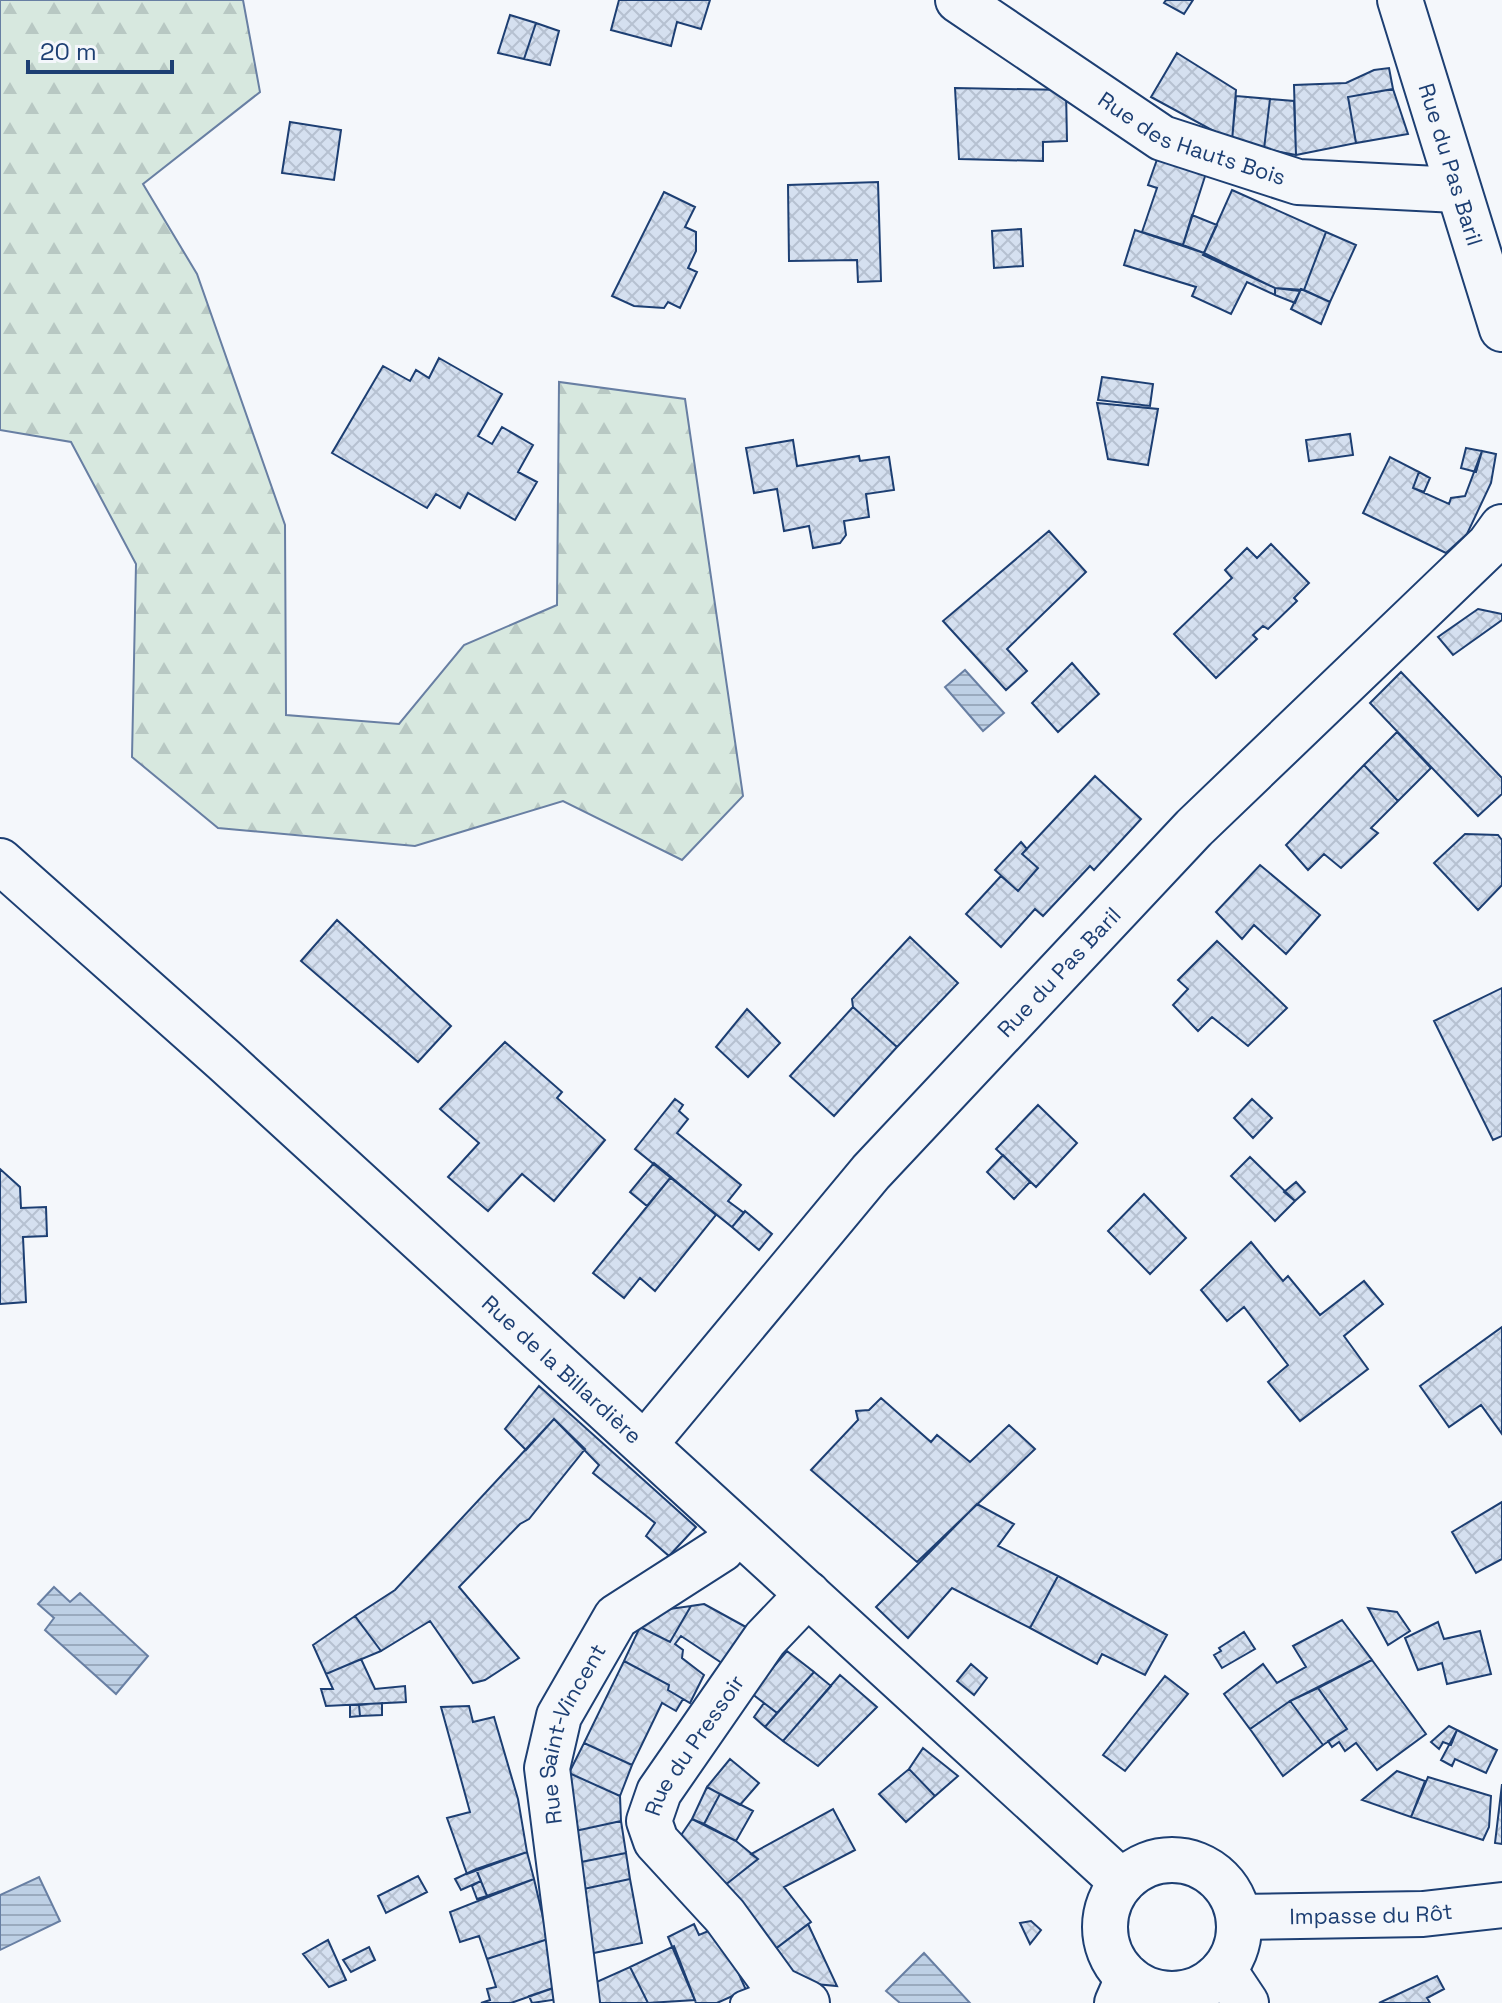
<svg xmlns="http://www.w3.org/2000/svg" width="1502" height="2003" font-family="'Space Grotesk',sans-serif">
	<style>
		.forest { fill: url(#forest-firs); stroke: #687fa3; stroke-width: 2 }
		.water { fill: url(#water-rules); stroke: #687fa3; stroke-width: 2 }
		.building { fill: url(#building-cross-hatch); stroke: #1d3f73; stroke-width: 2 }
		.lines { fill: none; stroke-linecap: round; stroke-linejoin: round }
		.service-casing { stroke: #1d3f73; stroke-width: 26 }
		.minor-casing { stroke: #1d3f73; stroke-width: 48 }
		.tertiary-casing { stroke: #1d3f73; stroke-width: 48 }
		.service { stroke: #f4f7fb; stroke-width: 22 }
		.minor { stroke: #f4f7fb; stroke-width: 44 }
		.tertiary { stroke: #f4f7fb; stroke-width: 44 }
		.labels { text-anchor: middle; dominant-baseline: central; stroke-width: 6; stroke-linejoin: round; paint-order: stroke }
		.street-label { font-size: 22px; fill: #1d3f73; stroke: #f4f7fb }
	</style>
	<defs>
		<pattern id="forest-firs" width="22" height="20" patternUnits="userSpaceOnUse" patternTransform="scale(2)"><rect width="22" height="20" fill="#d7e8df"/><path d="M5 1l3.5 6h-7zM16 11l3.5 6h-7z" fill="#b8c8c3"/></pattern>
		<pattern id="water-rules" width="6" height="5" patternUnits="userSpaceOnUse" patternTransform="scale(2)"><rect width="6" height="5" fill="#bed0e5"/><path d="M0 2.5h6" fill="none" stroke="#9aaabe"/></pattern>
		<pattern id="building-cross-hatch" width="8" height="8" patternUnits="userSpaceOnUse" patternTransform="scale(2)"><rect width="8" height="8" fill="#d5e0f0"/><path d="M0 0l8 8M0 8l8-8" fill="none" stroke="#b6c1d1"/></pattern>
	</defs>
	<rect width="100%" height="100%" fill="#f4f7fb"/>
	<path class="forest" d="M0,0H243L260,92L143,184L197,274L285,525L286,715L399,724L464,645L557,605L559,382L685,399L743,796L682,860L563,801L415,846L218,828L132,757L136,564L71,442L0,430Z"/>
	<path class="water" d="M965,670L1004,713L983,731L945,687Z
		M54,1587L70,1602L80,1593L148,1656L116,1694L45,1630L54,1618L38,1604Z
		M39,1877L60,1921L0,1950V1895Z
		M924,1953L970,2003H900L886,1991Z"/>
	<path class="building" d="M619,0H710L701,29L677,22L671,46L611,30Z
		M1166,0H1193L1184,14L1164,3Z
		M510,15L536,23L524,59L498,53Z
		M536,23L559,31L550,65L524,59Z
		M1177,53L1236,90L1232,141L1151,97Z
		M1389,68L1393,89L1348,97L1356,143L1296,155L1294,85L1346,83L1374,70Z
		M955,88L1066,90L1067,141L1043,142V161L959,159Z
		M1393,89L1408,134L1356,143L1348,97Z
		M1236,96L1270,99L1264,149L1232,141Z
		M1270,99L1294,101L1296,155L1264,149Z
		M290,122L341,130L334,180L282,173Z
		M1160,151L1208,167L1183,245L1142,232L1157,188L1148,185Z
		M878,182L881,281L858,282L857,260L789,261L788,185Z
		M1232,190L1326,232L1304,290L1275,288L1203,255Z
		M664,192L695,207L685,227L696,232V251L688,268L697,272L680,308L668,302L664,308L634,306L612,296Z
		M1192,215L1217,225L1204,253L1183,245Z
		M1021,229L1023,266L994,268L992,231Z
		M1135,230L1204,253L1275,288V295L1247,282L1231,314L1192,296L1196,287L1124,265Z
		M1326,232L1356,245L1330,302L1304,290Z
		M1275,288L1300,291L1295,303L1275,295Z
		M1301,289L1330,302L1321,324L1291,309Z
		M439,358L502,394L478,436L492,444L502,427L533,445L518,472L537,482L515,520L468,493L460,508L436,494L427,508L332,453L383,366L410,381L416,370L429,378Z
		M1102,377L1153,384L1150,406L1098,400Z
		M1097,403L1158,409L1148,465L1108,459Z
		M1350,434L1353,455L1309,461L1306,440Z
		M793,440L797,466L859,456L860,461L889,457L894,490L866,494L869,517L844,521L846,535L840,543L813,548L809,526L784,531L777,489L754,493L746,448Z
		M1466,448L1482,451L1476,472L1461,468Z
		M1482,451L1496,454L1491,483L1467,534L1446,553L1363,513L1390,457L1419,472L1413,488L1449,504L1451,498L1465,496Z
		M1419,472L1430,478L1424,492L1413,488Z
		M1049,531L1086,572L1007,649L1027,671L1006,690L943,621Z
		M1271,544L1309,583L1294,598L1297,601L1268,629L1263,626L1253,635L1257,639L1216,678L1174,634L1232,578L1225,570L1247,548L1257,558Z
		M1478,609L1502,614V620L1453,655L1438,637Z
		M1072,663L1099,694L1058,732L1032,703Z
		M1401,672L1502,778V794L1478,816L1370,703Z
		M1397,732L1431,768L1398,801L1364,765Z
		M1364,765L1398,801L1371,828L1378,833L1341,868L1324,854L1308,870L1286,845Z
		M1095,776L1141,819L1094,870L1090,866L1043,916L1035,909L1001,947L966,914L1001,876L1018,891L1038,868L1022,854Z
		M1465,834L1498,835L1502,840V885L1478,910L1434,863Z
		M1021,842L1027,849L1022,854L1038,868L1018,891L995,870Z
		M1260,865L1320,915L1286,954L1254,925L1242,939L1216,912Z
		M337,920L451,1026L418,1062L301,961Z
		M910,937L958,983L897,1047L853,1007L852,999Z
		M1217,941L1287,1008L1248,1046L1212,1017L1198,1031L1173,1005L1188,989L1178,980Z
		M1502,988V1136L1493,1140L1434,1021Z
		M853,1007L897,1047L834,1116L790,1076Z
		M747,1009L780,1043L748,1077L716,1047Z
		M505,1042L562,1092L557,1098L605,1140L554,1201L522,1174L488,1211L448,1177L479,1143L440,1109Z
		M675,1099L683,1105L679,1111L688,1119L677,1133L741,1185L728,1201L744,1213L732,1227L635,1149Z
		M1252,1099L1272,1118L1253,1138L1234,1118Z
		M1038,1105L1077,1143L1036,1187L996,1149Z
		M1003,1155L1030,1182L1014,1199L987,1172Z
		M1250,1157L1295,1201L1275,1221L1231,1176Z
		M654,1163L671,1177L647,1206L630,1192Z
		M0,1169L20,1187L21,1208L46,1207L47,1236L23,1237L26,1302L0,1304Z
		M671,1177L716,1215L655,1291L640,1278L624,1298L593,1273Z
		M1296,1182L1305,1192L1295,1201L1284,1192Z
		M1144,1194L1186,1238L1150,1274L1108,1231Z
		M745,1211L772,1234L759,1250L732,1227Z
		M1251,1242L1283,1281L1288,1276L1320,1315L1364,1281L1383,1304L1344,1336L1368,1369L1300,1421L1268,1382L1288,1365L1244,1307L1227,1321L1201,1290Z
		M1502,1327V1434L1481,1405L1449,1427L1420,1386Z
		M539,1386L696,1527L669,1556L646,1536L655,1523L593,1473L599,1465L554,1419L526,1450L505,1429Z
		M881,1398L931,1442L937,1435L970,1462L1009,1425L1035,1449L917,1562L811,1470L858,1420L856,1411L869,1410Z
		M554,1419L585,1449L529,1519L520,1524L459,1587L519,1658L485,1680L473,1683L430,1621L381,1651L355,1616L395,1590Z
		M1502,1502V1559L1476,1573L1452,1532Z
		M977,1504L1014,1524L998,1546L1058,1576L1030,1628L952,1588L908,1638L876,1607Z
		M1058,1576L1167,1635L1145,1675L1102,1654L1097,1664L1030,1628Z
		M704,1604L755,1632L734,1671L681,1636L675,1644L683,1650L682,1658L704,1675L690,1703L668,1690L669,1685L624,1661L640,1627L670,1642L691,1606Z
		M691,1606L670,1642L640,1627L648,1612Z
		M1368,1608L1397,1612L1410,1631L1388,1645Z
		M355,1616L381,1651L326,1674L313,1645Z
		M1342,1620L1372,1660L1290,1701L1250,1729L1224,1694L1263,1664L1277,1683L1306,1667L1293,1646Z
		M1438,1622L1444,1639L1480,1631L1491,1674L1447,1684L1442,1663L1418,1670L1405,1638Z
		M1244,1632L1255,1649L1222,1668L1214,1655L1221,1651L1219,1648Z
		M787,1651L814,1672L777,1713L751,1693Z
		M361,1659L375,1689L405,1686L406,1702L326,1706L321,1689H333L326,1674Z
		M1372,1660L1426,1734L1377,1770L1356,1743L1345,1751L1339,1742L1332,1747L1328,1741L1347,1729L1318,1688Z
		M624,1661L669,1685L668,1690L683,1699L676,1711L662,1703L632,1765L584,1743Z
		M971,1664L987,1678L974,1695L957,1681Z
		M814,1672L831,1686L783,1741L765,1727Z
		M840,1675L877,1707L818,1766L783,1741Z
		M1165,1676L1188,1694L1125,1771L1103,1755Z
		M1318,1688L1347,1729L1323,1745L1290,1701Z
		M1290,1701L1323,1745L1283,1776L1250,1729Z
		M382,1703V1715L360,1716L359,1705Z
		M764,1703L777,1713L765,1727L754,1717Z
		M350,1705H359L360,1716L350,1717Z
		M469,1706L473,1722L494,1717L518,1799L527,1852L467,1874L447,1818L470,1812L441,1707Z
		M1449,1726L1457,1730L1451,1745L1443,1742L1439,1749L1431,1742Z
		M1457,1730L1497,1750L1486,1773L1455,1759L1452,1766L1441,1760Z
		M584,1743L632,1765L620,1796L569,1773Z
		M923,1748L958,1776L935,1796L909,1769Z
		M730,1759L759,1783L740,1805L707,1787Z
		M909,1769L935,1796L906,1822L879,1794Z
		M1397,1771L1425,1781L1411,1817L1362,1800Z
		M569,1773L620,1796L621,1821L566,1833Z
		M1428,1777L1491,1796L1489,1827L1483,1840L1411,1817Z
		M1502,1784V1844L1495,1843Z
		M707,1787L720,1794L704,1824L692,1819Z
		M720,1794L753,1811L736,1841L704,1824Z
		M833,1809L855,1850L784,1887L811,1922L770,1953L724,1886L758,1859L751,1854Z
		M692,1819L736,1841L758,1859L724,1886L673,1847Z
		M621,1821L626,1853L576,1863L566,1833Z
		M527,1852L534,1879L487,1896L476,1869Z
		M626,1853L630,1879L579,1890L576,1863Z
		M476,1869L481,1881L461,1890L455,1879Z
		M418,1876L427,1892L386,1913L378,1896Z
		M534,1879L548,1939L487,1959L479,1936L460,1942L450,1912Z
		M630,1879L642,1943L589,1954L579,1890Z
		M481,1881L487,1896L477,1899L472,1886Z
		M1031,1921L1041,1930L1030,1944L1020,1923Z
		M694,1924L699,1935L718,1927L746,1990L717,2003H696L668,1937Z
		M808,1924L837,1986L793,1982L770,1953Z
		M548,1939L559,1986L511,2003H481L490,2000L487,1989L496,1987L487,1959Z
		M328,1940L346,1980L329,1987L303,1954Z
		M674,1946L695,2000L648,2003L630,1967Z
		M369,1947L375,1960L351,1972L343,1960Z
		M630,1967L648,2003H597L592,1984Z
		M1437,1976L1444,1989L1427,1998L1430,2003H1379Z
		M559,1986V1999L532,2003L529,1996Z"/>
	<g class="lines">
		<g class="service-casing">
			<path id="service" d="M742,2003L778,1989"/>
		</g>
		<g class="minor-casing">
			<g id="minor">
				<path id="s1" d="M958,0L1162,138L1298,182L1457,190"/>
				<path id="s2" d="M1400,0L1502,329"/>
				<path id="s3" d="M645,1444L871,1172L1194,828L1489,545L1502,527"/>
				<path id="s4" d="M1239,1917L1423,1914L1502,1905"/>
				<path id="s5" d="M577,2003L547,1768L559,1716L616,1617L722,1549L736,1530"/>
				<path id="s6" d="M807,2003L778,1989L725,1916L656,1841L649,1821L659,1792L765,1639L808,1594"/>
				<path d="M1117,2003L1128,1978"/>
			</g>
		</g>
		<g class="tertiary-casing">
			<g id="tertiary">
				<path id="s7" d="M0,861L224,1060L1122,1882"/>
				<circle cx="1172" cy="1927" r="67"/>
				<path d="M1224,1970L1246,2003"/>
			</g>
		</g>
		<use href="#service" class="service"/>
		<use href="#minor" class="minor"/>
		<use href="#tertiary" class="tertiary"/>
	</g>
	<g class="labels">
		<g class="street-label">
			<text stroke="none"><textPath href="#s1" startOffset="274">Rue des Hauts Bois</textPath></text>
			<text stroke="none"><textPath href="#s2" startOffset="172">Rue du Pas Baril</textPath></text>
			<text stroke="none"><textPath href="#s3" startOffset="628">Rue du Pas Baril</textPath></text>
			<text stroke="none"><textPath href="#s7" startOffset="758">Rue de la Billardière</textPath></text>
			<text stroke="none"><textPath href="#s5" startOffset="276">Rue Saint-Vincent</textPath></text>
			<text stroke="none"><textPath href="#s6" startOffset="334">Rue du Pressoir</textPath></text>
			<text stroke="none"><textPath href="#s4" startOffset="132">Impasse du Rôt</textPath></text>
		</g>
	</g>
	<path d="M28 60v12h144v-12" fill="none" stroke="#1d3f73" stroke-width="4"/>
	<text x="40" y="60" font-size="24" fill="#1d3f73" stroke="#f4f7fb" stroke-width="6" paint-order="stroke">20 m</text>
</svg>
